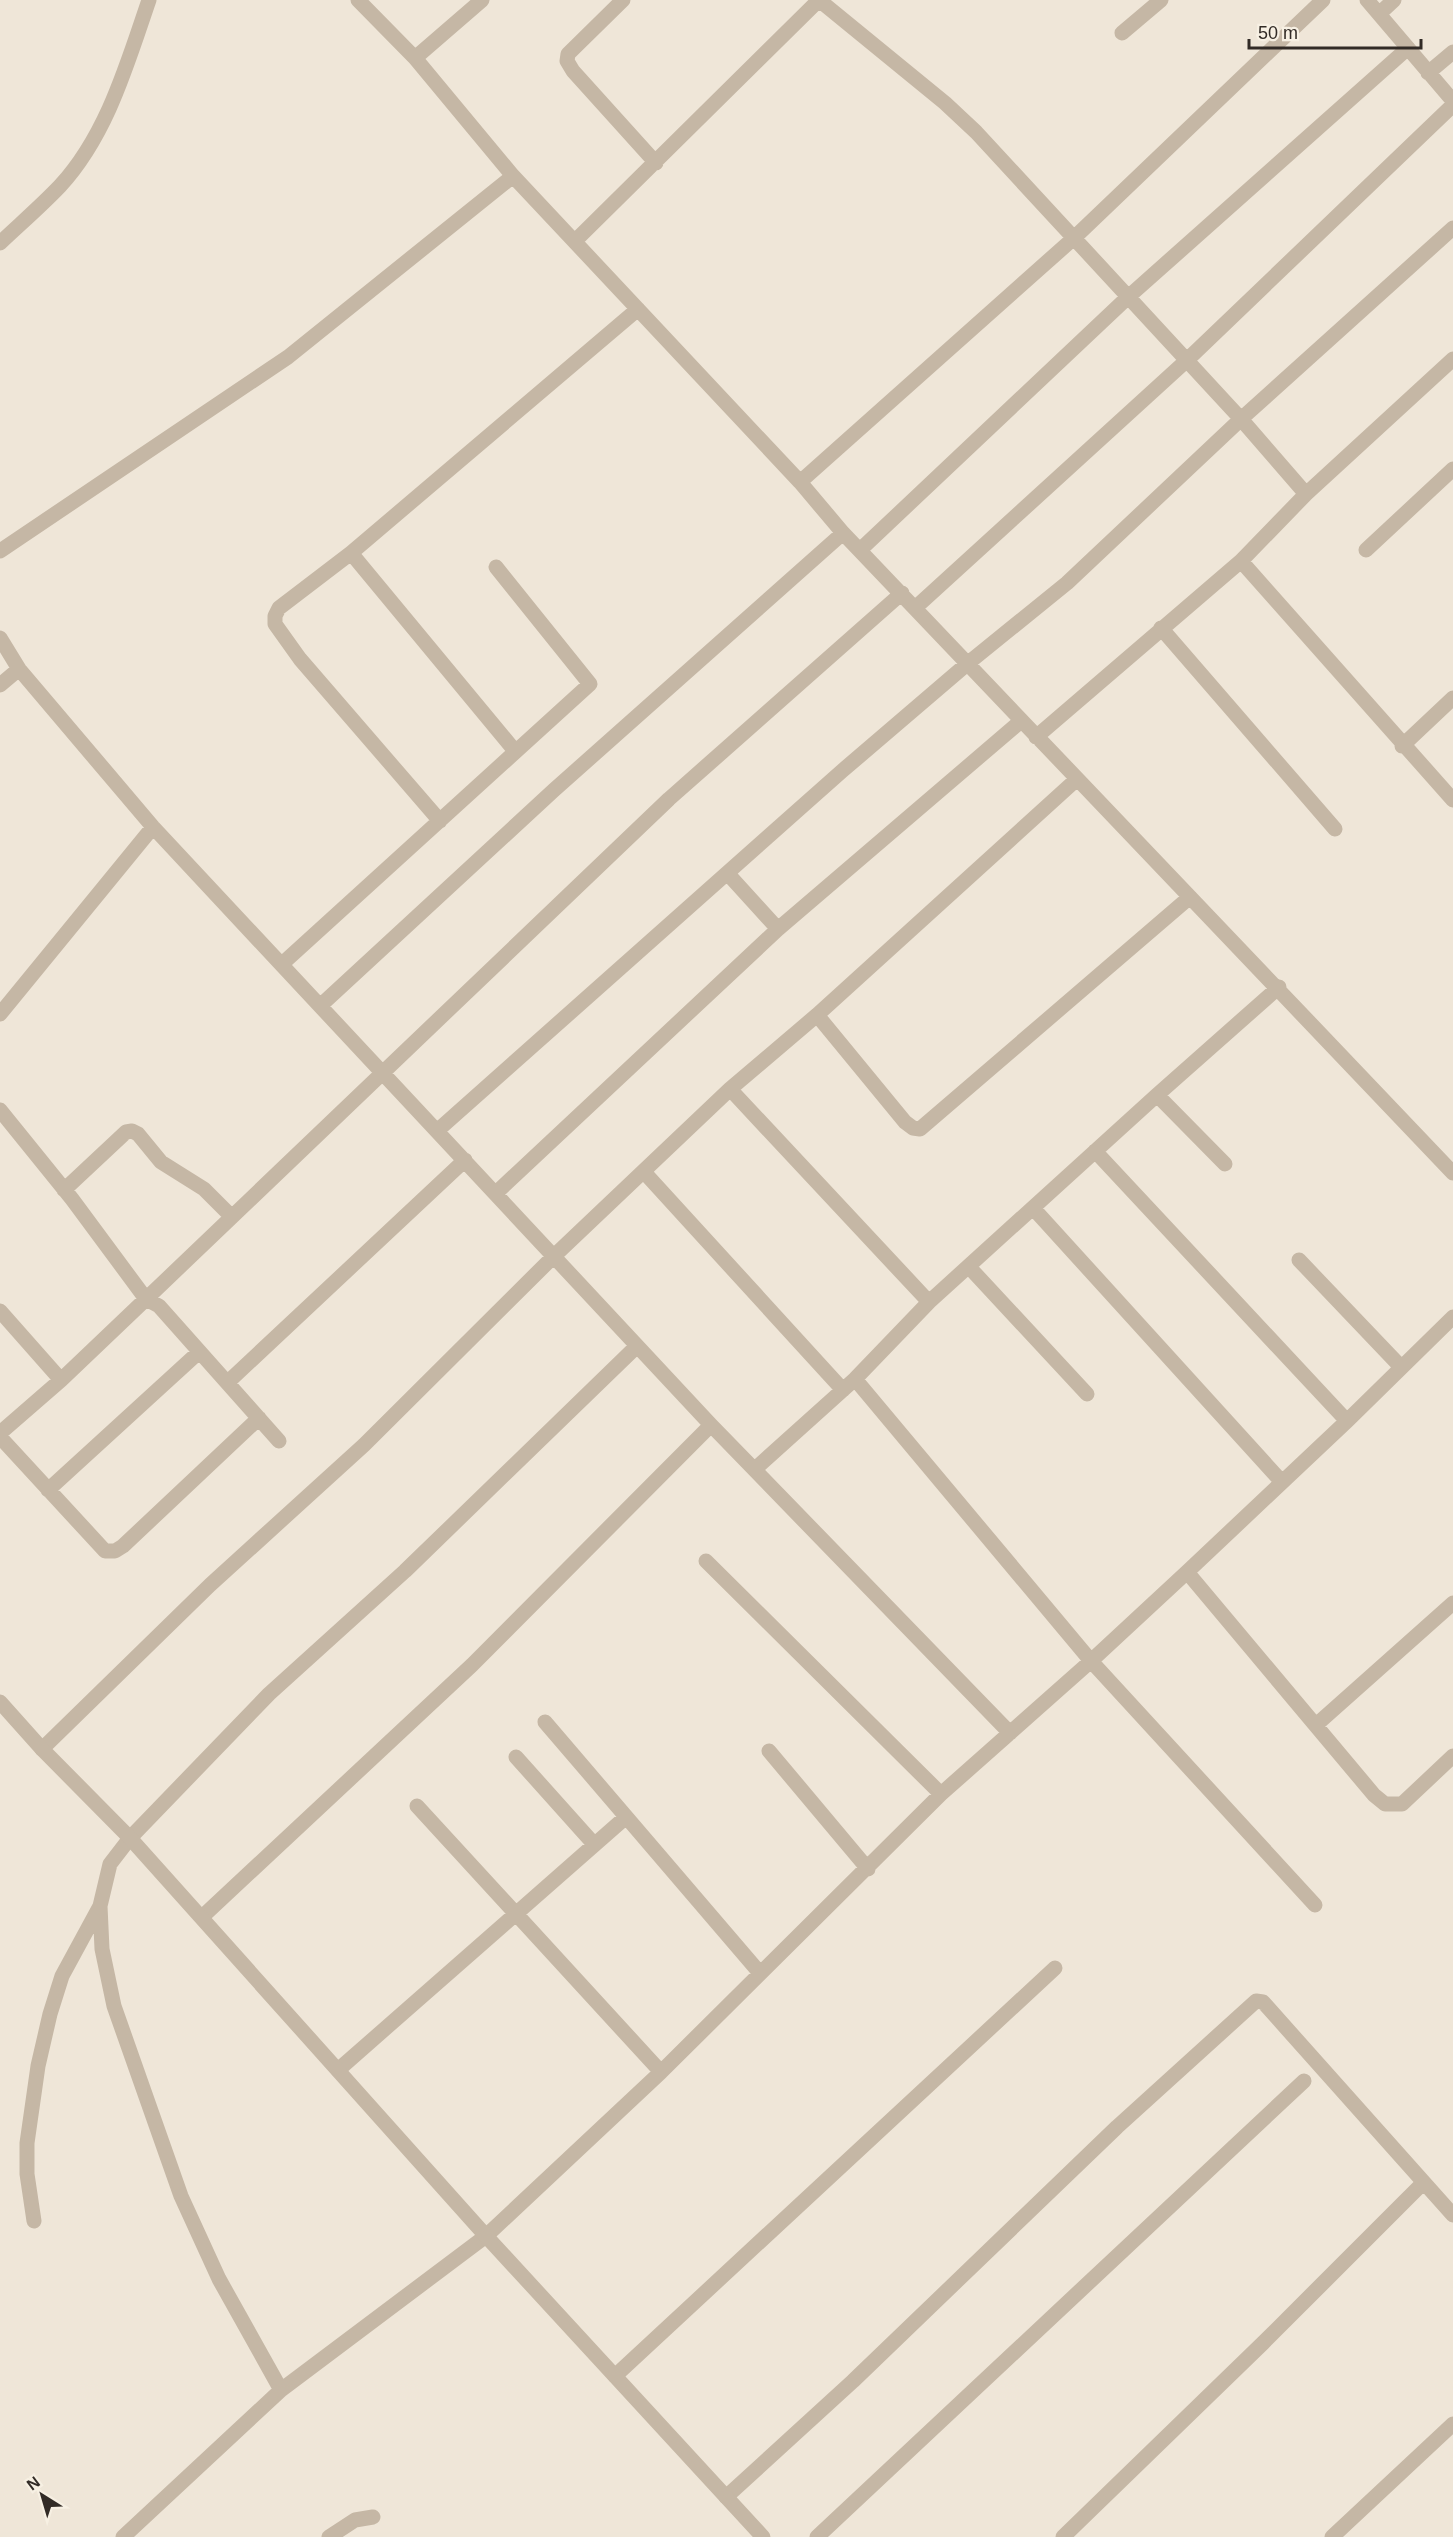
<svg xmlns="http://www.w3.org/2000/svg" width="1453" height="2537" font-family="Helvetica,sans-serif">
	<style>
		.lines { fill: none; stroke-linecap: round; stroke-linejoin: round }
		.minor { stroke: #c5b7a5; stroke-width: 15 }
		.tertiary { stroke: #c5b7a5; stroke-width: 15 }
	</style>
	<rect width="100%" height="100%" fill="#efe6d8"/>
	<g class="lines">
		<path class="minor" d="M358,0L415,58L513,176L800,482L843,533L1453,1173
			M623,0L568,54L567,61L573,71L656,163
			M819,0L945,103L976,132L1241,419L1306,494
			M1367,0L1453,101
			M1379,14L1394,0
			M1122,33L1161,0
			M415,58L482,0
			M1428,73L1453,52
			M575,241L819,0
			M0,243C20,224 41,206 60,186C107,135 127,64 149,0
			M800,482L1075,237L1323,0
			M860,550L1127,298L1408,48
			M1366,550L1453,469
			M0,551L288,357L513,176
			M351,553L515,751
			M1241,561L1453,800
			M915,608L1186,361L1453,105
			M1161,628L1335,829
			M0,638L19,669L153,827L711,1425L1010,1733
			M0,685L19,669
			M1036,737L1241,561L1306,494L1453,359
			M1402,746L1453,698
			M440,821L300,659L275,624V616L279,608L351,553L638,309
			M728,874L778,929
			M282,964L590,684L496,567
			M320,1006L554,790L843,533
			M0,1014L153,827
			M817,1015L905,1122L913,1128L920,1129L1190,897
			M730,1089L929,1302
			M1157,1095L1225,1164
			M0,1110L72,1199L146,1299L159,1306L279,1441
			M438,1130L842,771L967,664L1067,583L1241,419L1453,228
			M1095,1151L1347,1421
			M644,1172L843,1390
			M64,1190L126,1132L132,1131L138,1134L161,1162L204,1189L231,1216
			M496,1193L778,929L1021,721
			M1033,1208L1282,1482
			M1299,1260L1401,1367
			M969,1267L1087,1394
			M0,1311L61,1380
			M855,1379L1091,1661L1315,1905
			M228,1382L465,1160
			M0,1433L61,1380L146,1299L669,799L902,593
			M0,1437L105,1551H115L123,1546L259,1418
			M755,1469L855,1379L929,1302L1157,1095L1279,987
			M48,1490L199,1352
			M706,1561L941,1794
			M1187,1572L1374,1795L1385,1804H1402L1453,1756
			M545,1722L760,1973
			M1316,1725L1453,1603
			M42,1749L210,1585L364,1445L553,1257L730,1089L817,1015L1077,779
			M769,1751L868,1869
			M516,1757L593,1843
			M417,1806L661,2072
			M202,1917L472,1665L711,1425
			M338,2070L626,1817
			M34,2221L27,2174V2143L38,2066L50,2014L62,1976L100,1906
			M615,2376L1055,1968
			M281,2390L219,2279L181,2196L114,2006L102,1949L100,1906L110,1864L130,1838L269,1694L405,1571L637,1346
			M726,2497L853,2381L1117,2127L1256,2001L1263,2002L1453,2215
			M123,2537L281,2390L486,2236L661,2072L941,1794L1091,1661L1187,1572L1347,1421L1453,1317
			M329,2537L355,2520L373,2517
			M817,2537L1304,2081
			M1063,2537L1263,2343L1423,2183
			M1332,2537L1453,2424"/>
		<path class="tertiary" d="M0,1702L42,1749L130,1838L486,2236L763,2537"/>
	</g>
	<g transform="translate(42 2495) rotate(323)" stroke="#f7f0e3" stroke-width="4.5" paint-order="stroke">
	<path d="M0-4.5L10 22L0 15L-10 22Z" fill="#322b26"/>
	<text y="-9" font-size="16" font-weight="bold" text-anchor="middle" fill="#322b26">N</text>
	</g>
	<path d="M1249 39v9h172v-9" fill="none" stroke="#322b26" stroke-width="3"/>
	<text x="1258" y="39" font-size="18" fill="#322b26" stroke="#f7f0e3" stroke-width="4.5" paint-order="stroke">50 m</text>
</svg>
